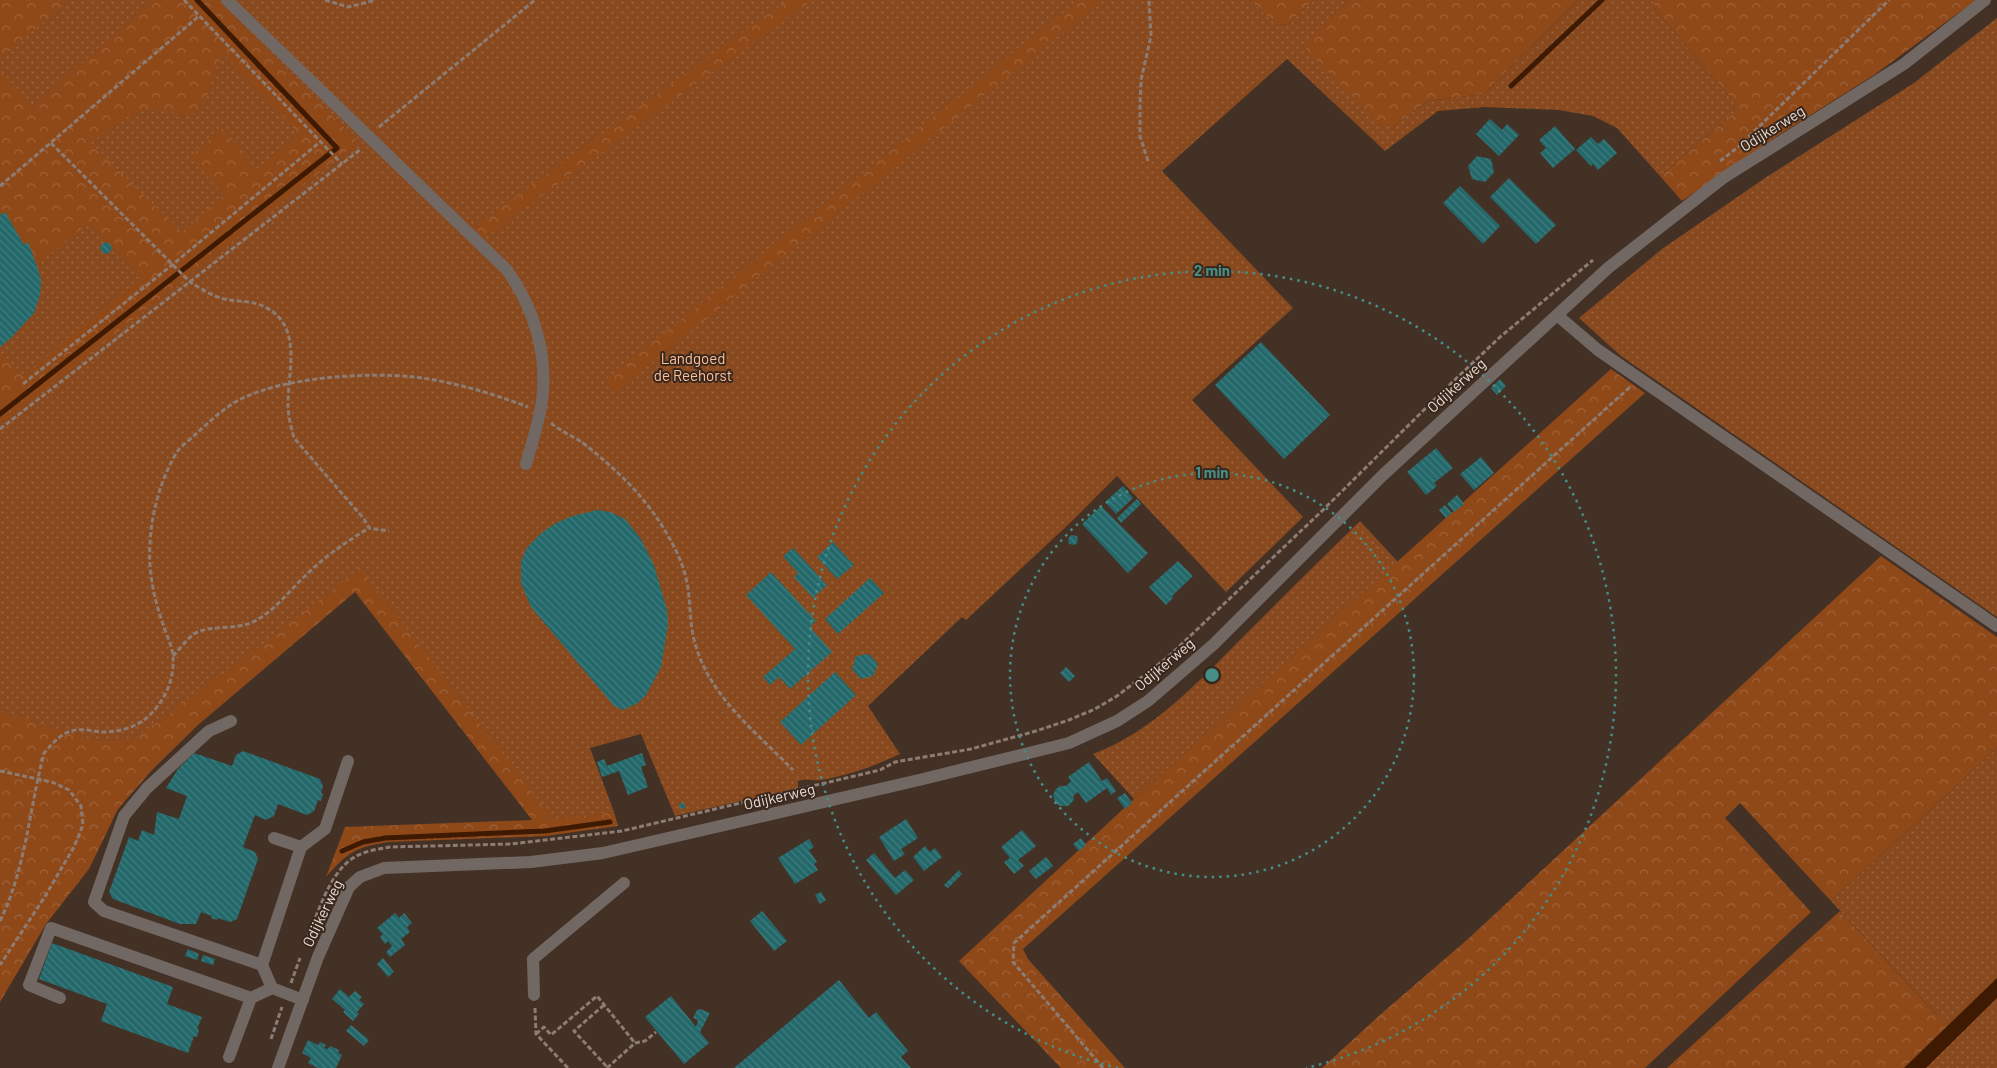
<svg xmlns="http://www.w3.org/2000/svg" width="1997" height="1068" font-family="Barlow,sans-serif">
	<style>
		.grass { fill: url(#grass-dots) }
		.forest { fill: url(#forest-crowns); fill-rule: evenodd }
		.water { fill: #3e1a02 }
		.lines { fill: none; stroke-linecap: round; stroke-linejoin: round }
		.stream { stroke: #3e1a02; stroke-width: 5 }
		.building { fill: url(#building-back-hatch) }
		.path { stroke: #8c7c73; stroke-width: 3; stroke-dasharray: 5 2.5; stroke-linecap: butt }
		.minor { stroke: #726863; stroke-width: 12 }
		.ring { fill: none; stroke: #458f88; stroke-width: 2.5; stroke-dasharray: 2.5 5 }
		.labels { text-anchor: middle; dominant-baseline: central; stroke-width: 4; stroke-linejoin: round; paint-order: stroke }
		.street-label { font-size: 15px; fill: #e8dbd4; stroke: #39271c }
		.park-label { font-size: 15px; fill: #fdc09d; stroke: #39271c }
		.centre { fill: #458f88; stroke: #39271c; stroke-width: 2.5 }
		.ring-label { font-size: 15px; text-anchor: middle; font-weight: bold; fill: #458f88; stroke: #39271c; stroke-width: 4; stroke-linejoin: round; paint-order: stroke }
	</style>
	<defs>
		<pattern id="grass-dots" width="8" height="8" patternUnits="userSpaceOnUse" patternTransform="scale(1.25)"><rect width="8" height="8" fill="#88491f"/><path d="M2 2h.1M6 6h.1" fill="none" stroke="#99633f" stroke-width="1.8" stroke-linecap="round"/></pattern>
		<pattern id="forest-crowns" width="20" height="18" patternUnits="userSpaceOnUse" patternTransform="scale(1.25)"><rect width="20" height="18" fill="#8f4818"/><path d="M2 6a3 3 0 1 1 6 0M12 15a3 3 0 1 1 6 0" fill="none" stroke="#9f6239"/></pattern>
		<pattern id="building-back-hatch" width="6" height="6" patternUnits="userSpaceOnUse" patternTransform="scale(1.25)"><rect width="6" height="6" fill="#23686a"/><path d="M-1 5l2 2M0 0l6 6M5-1l2 2" fill="none" stroke="#437d7e"/></pattern>
	</defs>
	<rect width="100%" height="100%" fill="#443126"/>
	<path class="grass" d="M0,0H1250L1277,25L1288,24L1314,0H1349L1307,41L1393,126L1428,101L1484,94L1578,0H1653L1654,8L1735,103L1734,113L1660,176L1617,128L1593,116L1559,110L1485,107L1438,111L1385,151L1287,59L1162,171L1293,308L1192,400L1303,517L1226,592L1117,476L1070,523L966,620L962,617L868,706L900,754C877,765 847,776 821,780C812,781 807,778 798,781V788L675,816L641,734L590,748L614,812L553,820L355,586L195,723L114,807L0,990Z
		M1997,18V617L1621,356L1579,318L1662,249L1765,178L1914,83Z
		M1360,521L1398,562L1134,799L1093,754C1154,731 1199,681 1244,636C1283,597 1321,559 1360,521Z
		M1997,748V1068H1881L1937,1015L1831,901Z"/>
	<path class="forest" d="M0,0H69L0,59Z
		M154,0H217L358,142L0,425V353L22,376L142,277L90,222L0,294V70L33,106ZM224,54L299,134L257,169L223,128L190,157L224,195L182,232L90,143C110,128 128,111 154,109C168,108 181,120 195,112C213,101 210,68 224,54Z
		M787,0H812L484,238L474,227Z
		M1079,0H1103L615,392L604,381Z
		M1250,0H1314L1288,24L1277,25Z
		M1349,0H1578L1484,94L1428,101L1393,126L1380,124L1307,51L1306,41Z
		M1653,0H1976L1874,75L1782,133L1682,201L1660,176L1734,113L1735,103L1654,8Z
		M1611,369L1645,393L1023,949L1028,959L1125,1068H1061L959,961L1134,799Z
		M1881,556L1997,637V748L1831,901L1740,803L1725,818L1811,912L1645,1068H1322L1381,1014L1468,939Z
		M360,568L553,819L614,812L618,826L545,836L389,842C356,847 348,852 326,877L345,827L532,820L355,592L198,725L153,769L118,809L89,869L46,924L0,1002V711L91,740L111,741L136,738L271,638Z
		M1840,911L1948,1027L1904,1068H1667Z"/>
	<path class="water" d="M1997,978V998L1926,1068H1904Z"/>
	<g class="lines">
		<path class="stream" d="M1511,86L1602,0
			M0,414L337,148L197,0
			M342,851L363,842L385,838L545,831L610,822"/>
	</g>
	<path class="building" d="M1490,119L1502,130L1507,124L1519,135L1499,156L1476,134Z
		M1555,126L1575,149L1553,168L1540,153L1546,148L1539,140Z
		M1591,137L1598,144L1604,139L1617,153L1598,170L1593,164L1591,166L1576,150Z
		M1477,156L1491,159L1494,172L1485,182L1472,179L1468,166Z
		M1509,178L1556,225L1536,244L1490,197Z
		M1460,186L1500,226L1483,244L1443,203Z
		M5,212L24,245L28,242L38,269L41,280L40,295L34,313L11,338L0,347V215Z
		M100.5 248a5.5 5.5 0 1 1 11 0a5.5 5.5 0 1 1-11 0Z
		M1261,342L1330,415L1284,459L1215,385Z
		M1500,379L1506,386L1497,395L1491,388Z
		M1436,448L1453,468L1434,483L1437,486L1426,495L1407,472Z
		M1481,457L1494,473L1474,490L1460,474Z
		M1123,486L1133,498L1116,514L1105,502Z
		M1457,495L1464,504L1454,512L1447,504Z
		M1137,499L1141,504L1121,523L1117,518Z
		M1445,505L1452,513L1446,518L1439,510Z
		M1101,506L1148,553L1128,573L1082,524Z
		M597,510L610,512L625,519L641,539L654,565L667,610L668,624L661,667L646,695L638,703L623,710L614,706L531,607L521,583V562L526,549L540,534L556,523L573,516Z
		M1071,535L1077,536L1078,541L1075,545L1069,544L1068,539Z
		M833,542L854,565L837,579L817,557Z
		M793,548L827,585L813,598L794,577L798,573L783,556Z
		M1178,561L1193,576L1172,596L1173,598L1166,605L1149,587Z
		M771,572L816,621L810,627L832,652L790,689L779,677L770,685L763,677L795,649L746,595Z
		M870,578L884,593L838,634L825,619Z
		M869,654L878,664L873,676L861,679L852,669L856,656Z
		M1066,667L1075,676L1069,682L1060,673Z
		M835,672L856,695L801,745L780,722Z
		M243,751L320,779L323,786L321,793L323,794L321,801L318,800L314,811L307,815L278,804L274,816L266,820L255,815L243,847L255,852L258,859L237,919L230,922L218,918L217,920L211,918L212,916L201,912L196,924H180L113,899L109,892L129,837L138,841L142,830L154,835L157,812L179,819L187,796L166,788L178,769L194,753L232,766L236,755Z
		M642,753L646,765L641,767L648,787L628,795L619,771L602,777L597,762L604,759L607,766Z
		M1089,762L1102,781L1107,778L1116,791L1111,795L1107,788L1086,803L1078,792L1073,796L1074,800L1068,806H1061L1056,804L1053,795L1056,789L1060,786H1066L1071,781L1068,777Z
		M1125,793L1132,803L1125,809L1117,798Z
		M684,802L685,808L680,809L679,804Z
		M906,819L918,838L901,849L905,854L894,861L879,837Z
		M1022,830L1036,846L1018,860L1024,866L1014,874L1004,862L1010,858L1001,847Z
		M1081,838L1086,845L1079,851L1073,844Z
		M809,839L814,847L809,850L817,862L814,864L818,870L795,884L778,858Z
		M925,846L930,852L935,848L942,857L924,871L913,857Z
		M874,853L895,878L905,870L914,880L896,895L866,860Z
		M1046,857L1053,866L1036,879L1029,871Z
		M959,870L962,874L948,888L944,885Z
		M821,892L826,900L820,904L815,895Z
		M762,911L787,941L774,951L750,921Z
		M395,913L399,918L404,913L412,923L407,927L410,932L401,939L405,945L390,957L386,952L392,946L388,941L385,944L380,937L383,934L377,928Z
		M52,943L173,987L167,1004L202,1017L197,1029L199,1030L197,1037L194,1036L188,1053L101,1021L107,1004L39,979Z
		M188,949L199,954L197,960L185,956Z
		M203,955L215,959L213,965L201,961Z
		M383,958L394,972L388,977L377,964Z
		M839,980L869,1018L876,1012L908,1051L901,1057L911,1068H734Z
		M340,989L349,997L355,991L362,997L359,1000L364,1004L357,1012L359,1014L353,1021L343,1012L345,1010L332,999Z
		M671,996L696,1027L698,1020L693,1018L697,1010L700,1009L710,1013L700,1032L709,1043L684,1064L645,1017Z
		M351,1025L369,1040L364,1046L346,1031Z
		M308,1040L318,1045L320,1042L326,1045L324,1048L328,1049L330,1046L339,1050L338,1053L342,1055L336,1068H318L308,1063L311,1058L302,1053Z"/>
	<g class="lines">
		<path class="path" d="M184,0L342,164
			M325,0L348,7L376,0
			M379,127L535,0
			M51,143L190,282C200,288 212,296 224,299C238,302 252,300 265,307C303,326 288,371 288,404C288,416 291,427 294,438L364,519L369,528L389,531
			M1148,161L1140,136V105L1141,80L1151,36L1149,0
			M1720,161L1737,148L1889,0
			M0,186L199,16
			M23,384L172,265L320,142
			M551,423C560,431 573,436 583,443C616,469 646,497 667,534C676,549 684,566 687,583C691,602 689,624 695,643C709,696 756,732 793,770
			M0,429L361,149
			M173,656C180,649 187,639 194,634C209,624 239,631 257,620C276,609 290,590 305,576C324,557 346,542 369,528
			M0,771L52,782L69,790L81,806L83,825L74,847L44,898L0,965
			M0,921C26,868 29,810 44,753C52,744 59,735 71,731C80,728 92,731 102,732C129,732 149,722 163,698C170,687 174,671 173,658C173,647 166,635 163,624C154,599 148,571 150,544C151,514 161,478 177,452C182,445 191,439 197,433C211,420 226,406 243,398C287,377 367,372 415,377C454,382 491,393 528,407
			M305,945C316,919 328,874 353,858C364,851 378,849 390,847L511,844L622,831L880,770L895,762L971,749L1036,731L1069,720L1095,709L1117,696L1168,657L1323,510L1441,393L1500,337L1593,260
			M291,983L300,958
			M604,1005L574,1031L608,1068
			M535,1008L536,1034L568,1068
			M536,1034L544,1027L551,1035L597,996L635,1043
			M271,1039L282,1007
			M607,1068L635,1043L645,1041L656,1032
			M1103,1068L1013,962L1014,943L1630,387"/>
		<path class="minor" d="M227,0L507,270C534,308 548,354 542,401C539,422 532,443 526,464
			M1557,315L1598,350L1997,626
			M231,721L209,731L147,788L124,816L94,902L104,911L262,965
			M301,847L325,829L348,761
			M272,988L303,1000
			M534,995L533,959L624,883
			M60,998L29,985L51,928L251,998L229,1057
			M251,998L272,988L262,965L301,847L274,838
			M278,1068L318,957L349,887L360,877L384,868L531,862L603,853L919,780L1053,747L1069,743L1117,721L1148,701L1214,644L1383,475L1608,268L1723,178L1904,64L1985,0"/>
	</g>
	<g class="ring">
		<circle cx="1212" cy="675" r="202"/>
		<path d="M1118 1068A404 404 0 1 1 1306 1068"/>
	</g>
	<g class="labels">
		<g class="street-label">
			<text transform="translate(1772 128) rotate(-32)">Odijkerweg</text>
			<text transform="translate(1456 385) rotate(-42)">Odijkerweg</text>
			<text transform="translate(1164 664) rotate(-40)">Odijkerweg</text>
			<text transform="translate(779 796) rotate(-13)">Odijkerweg</text>
			<text transform="translate(322 913) rotate(-64)">Odijkerweg</text>
		</g>
		<g class="park-label">
			<text x="693" y="358">Landgoed<tspan x="693" dy="17">de Reehorst</tspan></text>
		</g>
	</g>
	<circle cx="1212" cy="675" r="8" class="centre"/>
	<g class="ring-label">
		<text x="1212" y="276">2 min</text>
		<text x="1212" y="478">1 min</text>
	</g>
</svg>
